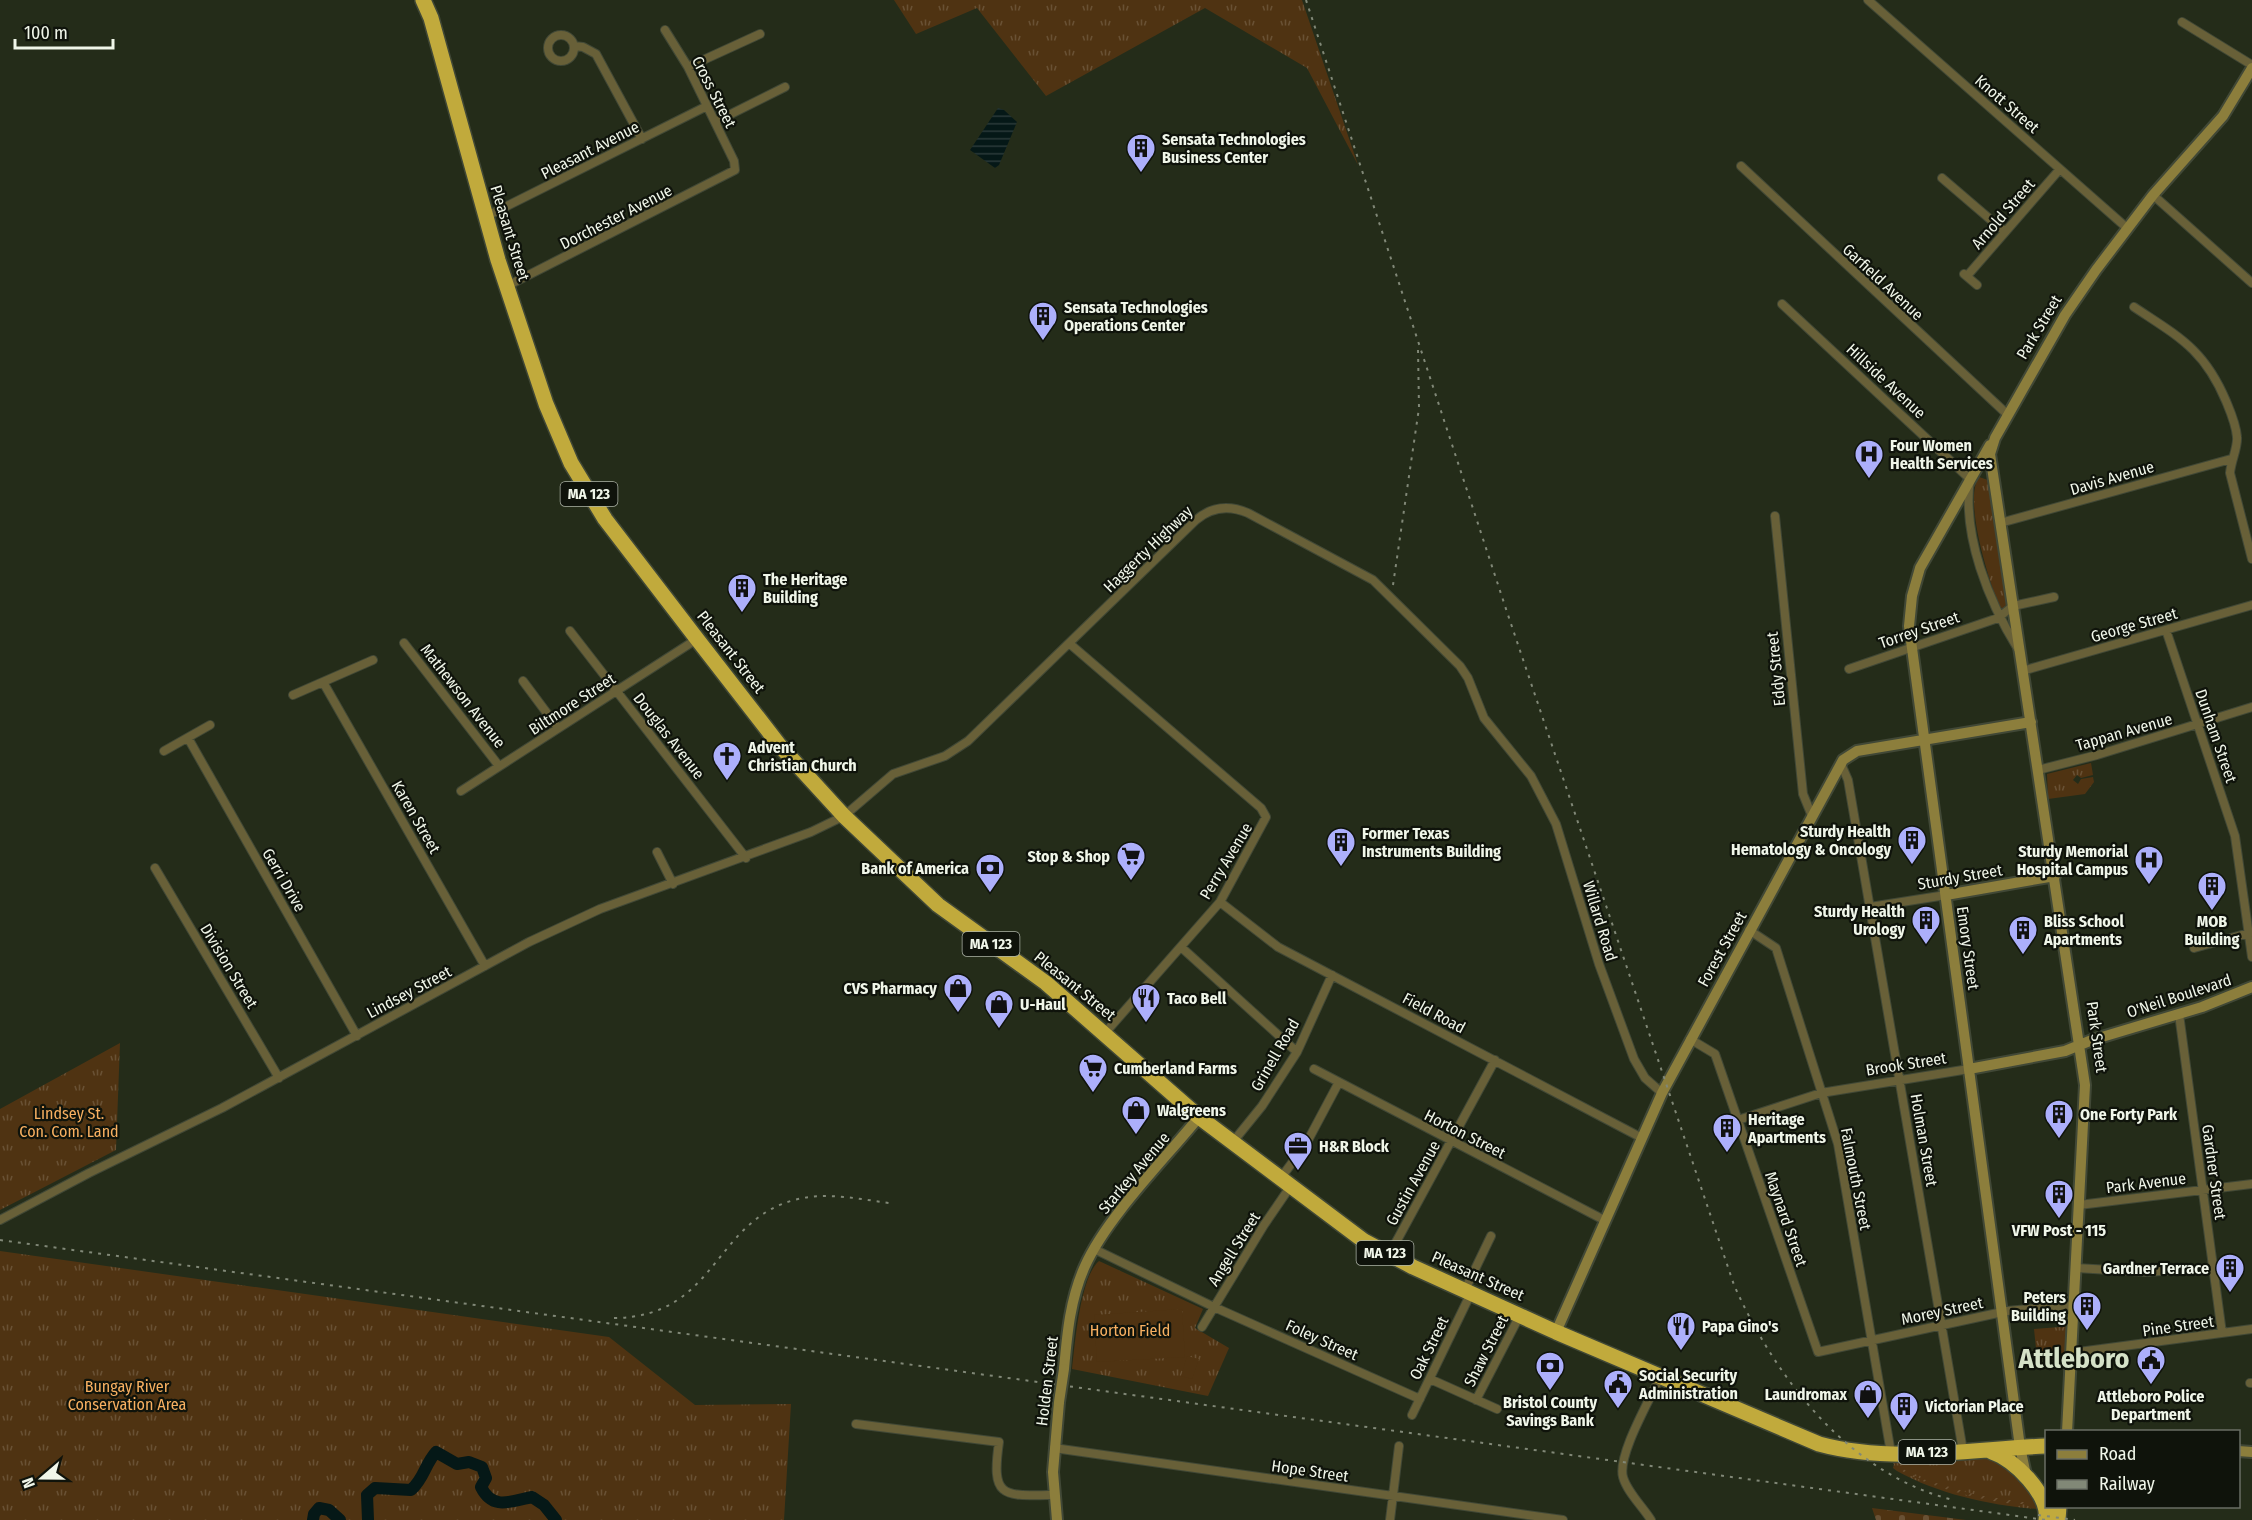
<svg xmlns="http://www.w3.org/2000/svg" width="2252" height="1520" font-family="'Fira Sans Condensed',sans-serif">
	<style>
		.grass { fill: url(#grass-tufts) }
		.cemetery { fill: url(#cemetery-stones) }
		.garden { fill: url(#garden-furrows) }
		.pitch { fill: #4f3312 }
		.water { fill: url(#water-rules) }
		.lines { fill: none; stroke-linecap: round; stroke-linejoin: round }
		.river { stroke: #051817; stroke-width: 12 }
		.street-casing { stroke: #414836; stroke-width: 10 }
		.secondary-casing { stroke: #414836; stroke-width: 14 }
		.highway-casing { stroke: #414836; stroke-width: 18 }
		.street { stroke: #686038; stroke-width: 8 }
		.secondary { stroke: #8c7e3c; stroke-width: 10 }
		.highway { stroke: #c1aa3c; stroke-width: 15 }
		.rail { stroke: #818877; stroke-width: 2; stroke-dasharray: 3 6; stroke-linecap: butt }
		.secondary-bridge-casing { stroke: #414836; stroke-width: 14; stroke-linecap: butt }
		.secondary-bridge { stroke: #8c7e3c; stroke-width: 10 }
		.labels { text-anchor: middle; dominant-baseline: central; stroke-width: 4.5; stroke-linejoin: round; paint-order: stroke }
		.shield { fill: #0f130b; stroke: #acb2a6; stroke-width: 1.5 }
		.shield-label { font-size: 15px; font-weight: bold; fill: #f0f6e9 }
		.street-label { font-size: 16px; fill: #f0f6e9; stroke: #0f130b }
		.poi-label { font-size: 16px; font-weight: bold; fill: #f0f6e9; stroke: #0f130b; text-anchor: start }
		.park-label { font-size: 16px; fill: #f8b061; stroke: #0f130b }
		.town-label { font-size: 28px; font-weight: bold; fill: #d5e2c8; stroke: #0f130b }
	</style>
	<defs>
		<pattern id="grass-tufts" width="24" height="20" patternUnits="userSpaceOnUse" patternTransform="scale(1.5)"><rect width="24" height="20" fill="#4f3312"/><path d="M3 7l-1-3M5 7V3M7 7l1-3M15 17l-1-3M17 17v-4M19 17l1-3" fill="none" stroke="#695134"/></pattern>
		<pattern id="cemetery-stones" width="16" height="16" patternUnits="userSpaceOnUse" patternTransform="scale(1.5)"><rect width="16" height="16" fill="#4f3312"/><path d="M2 7V4a2 2 0 0 1 4 0v3zM10 15v-3a2 2 0 0 1 4 0v3z" fill="#695134"/></pattern>
		<pattern id="garden-furrows" width="10" height="10" patternUnits="userSpaceOnUse" patternTransform="scale(1.5)"><rect width="10" height="10" fill="#4f3312"/><path d="M-1 1l2-2M0 10L10 0M9 11l2-2" fill="none" stroke="#695134"/></pattern>
		<pattern id="water-rules" width="6" height="5" patternUnits="userSpaceOnUse" patternTransform="scale(1.5)"><rect width="6" height="5" fill="#051817"/><path d="M0 2.5h6" fill="none" stroke="#2a3a39"/></pattern>
	</defs>
	<rect width="100%" height="100%" fill="#242c19"/>
	<path class="grass" d="M894,0H1302L1358,165L1307,68L1205,8L1046,96L977,8L916,34Z
		M1979,477L1988,480L2007,604L2003,609L1999,606C1989,580 1963,500 1979,477Z
		M2091,763L2093,775L2081,778L2077,775L2073,780L2078,784L2081,779L2093,777L2094,782L2085,794L2048,799L2047,774Z
		M120,1043L116,1150L0,1210V1109Z
		M0,1251L609,1337L695,1405L791,1404L784,1520H0Z
		M1099,1261L1203,1309L1195,1328L1229,1348L1208,1396L1072,1369C1075,1344 1080,1277 1099,1261Z
		M2061,1322L2068,1323L2065,1353H2060L2055,1359L2037,1358L2034,1329L2060,1327Z
		M1989,1458C2014,1462 2026,1489 2039,1509C1992,1506 1938,1494 1897,1471L1893,1468L1894,1464L1892,1462Z"/>
	<path class="cemetery" d="M1872,1508L1966,1520H1876Z"/>
	<path class="garden" d="M1896,1465L1919,1478L1977,1495L2036,1504H2033L2030,1509L2028,1503C2011,1510 1903,1481 1896,1465Z"/>
	<path class="pitch" d="M1182,1309L1185,1357L1097,1362L1094,1315Z
		M1187,1356L1199,1359L1192,1379L1181,1376Z"/>
	<path class="water" d="M998,108L1004,110L1017,122L999,165L995,168L970,150Z"/>
	<g class="lines">
		<path class="river" d="M313,1520L314,1514L319,1508L329,1510L340,1520
			M368,1520L367,1495L375,1488L411,1490C424,1479 425,1464 436,1452L457,1464L469,1462L482,1467L486,1478L481,1487C493,1511 511,1501 532,1497L544,1505L556,1520"/>
		<g class="street-casing">
			<path id="street" d="M1868,0L2127,228
				M2182,22L2252,65
				M548 48a13 13 0 1 1 26 0a13 13 0 1 1-26 0Z
				M574,46L583,47L596,54L642,139
				M688,67L760,34
				M715,122L785,87
				M1741,166L2008,415
				M1942,178L2005,232
				M2153,195L2252,283
				M485,217L707,106
				M1964,274L1977,285
				M1967,276L2060,169
				M507,286L735,170L734,161L688,67L665,30
				M1782,304L1970,479C1962,536 1989,602 2018,649
				M2134,307C2179,337 2204,349 2226,401C2231,413 2236,424 2237,437C2238,447 2231,461 2230,473L2252,559
				M1775,516L1803,794L1812,816
				M2000,523L2231,459
				M2166,630L2235,836L2252,957
				M570,631L746,858
				M404,643L499,766
				M1070,644L1261,808L1266,817L1220,902L1105,1033
				M1849,669L1998,618L2013,606L2054,597
				M2022,671L2252,605
				M523,681L558,728
				M323,682L485,966
				M293,695L373,660
				M188,738L357,1036
				M164,751L210,725
				M1841,764L1848,780L1963,1451
				M2038,770L2097,755L2252,707
				M461,791L697,639
				M657,852L673,884
				M155,868L279,1078
				M1220,902L1278,947L1642,1138
				M1870,907L1946,895
				M1749,930L1776,948L1838,1144L1891,1453
				M1181,947L1297,1052
				M2194,948L2249,933
				M2179,1014L2222,1333
				M1690,1039L1715,1054L1818,1352L2007,1311L2074,1305
				M1314,1069L1606,1221
				M1738,1120L1821,1093L1969,1069
				M1232,1143L1262,1106L1297,1052L1332,975
				M1280,1179L1306,1144L1339,1082
				M2079,1205L2252,1184
				M0,1220L89,1173L222,1108L529,942L600,909L811,832L844,816L893,774L945,756L968,741L1196,520C1211,507 1229,505 1248,513L1373,580L1460,666L1468,678L1484,718L1531,776L1556,824L1599,964L1634,1059L1645,1078L1662,1093
				M1094,1249L1214,1307L1420,1399
				M1389,1255L1495,1060
				M2076,1268L2145,1272L2213,1268
				M1465,1290L1491,1236
				M1202,1327L1264,1225L1290,1187
				M2071,1353L2252,1329
				M1430,1379L1497,1409
				M2250,1383H2252
				M1476,1400L1520,1315
				M1412,1415L1471,1293
				M856,1424L999,1442C991,1498 1002,1496 1053,1495
				M1054,1448L1563,1520
				M1390,1520L1399,1446
				M1651,1520C1643,1507 1627,1492 1623,1477C1617,1455 1651,1398 1660,1377"/>
		</g>
		<g class="secondary-casing">
			<path id="secondary" d="M1990,445L1920,568L1912,596L1909,626L2020,1447L2026,1475
				M1946,895L2055,876
				M1969,1069L2065,1051L2092,1040L2202,1007L2252,987
				M1556,1332L1662,1093L1843,760L1857,751L2031,722
				M1064,1369C1067,1335 1070,1299 1085,1266C1107,1217 1164,1160 1199,1117
				M2067,1432L2085,1085L1990,454L1995,438L2065,315L2096,270L2153,195L2223,116L2252,68
				M2238,1451L2252,1452
				M1057,1520L1053,1472L1059,1402"/>
		</g>
		<g class="highway-casing">
			<path id="highway" d="M423,0L431,18L498,260L546,404L571,463L605,519L697,639L780,746L844,816L938,905L1046,983L1199,1117L1364,1241L1413,1267L1556,1332L1819,1444C1892,1464 1973,1449 2046,1446
				M1992,1452C2014,1459 2050,1495 2046,1520
				M2058,1520L2059,1506"/>
		</g>
		<use href="#street" class="street"/>
		<use href="#secondary" class="secondary"/>
		<use href="#highway" class="highway"/>
		<path class="rail" d="M1306,0L1506,609L1734,1285C1776,1379 1849,1474 1953,1500
			M1393,585L1419,408L1418,349
			M0,1240L2046,1520
			M614,1318C718,1317 713,1219 798,1199C828,1192 859,1199 889,1203
			M2038,1515L2075,1520"/>
		<g class="secondary-bridge-casing">
			<path id="secondary-bridge" d="M1059,1402L1064,1369"/>
		</g>
		<use href="#secondary-bridge" class="secondary-bridge"/>
	</g>
	<defs>
		<g id="building-pin" transform="scale(1.5)"><path d="M0 17L-7.5 6A9.5 9.5 0 1 1 7.5 6Z" fill="#acaffb" stroke="#0f130b"/><path d="M-4-6H4V6H1V3H-1V6H-4ZM-2.5-4.3h1.7v1.8h-1.7ZM.8-4.3h1.7v1.8H.8ZM-2.5-1h1.7V.8h-1.7ZM.8-1h1.7V.8H.8Z" fill="#111"/></g>
		<g id="hospital-pin" transform="scale(1.5)"><path d="M0 17L-7.5 6A9.5 9.5 0 1 1 7.5 6Z" fill="#acaffb" stroke="#0f130b"/><path d="M-5-5h3v3.5h4V-5h3V5h-3V1.5h-4V5h-3Z" fill="#111"/></g>
		<g id="church-pin" transform="scale(1.5)"><path d="M0 17L-7.5 6A9.5 9.5 0 1 1 7.5 6Z" fill="#acaffb" stroke="#0f130b"/><path d="M-1.2-6h2.4v3.5h3.3v2.4h-3.3V6h-2.4V-.1h-3.3v-2.4h3.3Z" fill="#111"/></g>
		<g id="supermarket-pin" transform="scale(1.5)"><path d="M0 17L-7.5 6A9.5 9.5 0 1 1 7.5 6Z" fill="#acaffb" stroke="#0f130b"/><path d="M-6-5.5h2.5l.6 2H6L4.5 2H-2.5L-4.4-4H-6ZM-1.5 3.2a1.3 1.3 0 1 0 .1 0ZM3 3.2a1.3 1.3 0 1 0 .1 0Z" fill="#111"/></g>
		<g id="bank-pin" transform="scale(1.5)"><path d="M0 17L-7.5 6A9.5 9.5 0 1 1 7.5 6Z" fill="#acaffb" stroke="#0f130b"/><path d="M-6-4H6V4H-6ZM0-2.3a2.3 2.3 0 1 0 0 4.6a2.3 2.3 0 1 0 0-4.6Z" fill="#111"/></g>
		<g id="shop-pin" transform="scale(1.5)"><path d="M0 17L-7.5 6A9.5 9.5 0 1 1 7.5 6Z" fill="#acaffb" stroke="#0f130b"/><path d="M-5-2.5h2.3a2.7 3.5 0 0 1 5.4 0H5L5.5 6h-11ZM-1.5-2.5h3a1.5 2.3 0 0 0-3 0Z" fill="#111"/></g>
		<g id="restaurant-pin" transform="scale(1.5)"><path d="M0 17L-7.5 6A9.5 9.5 0 1 1 7.5 6Z" fill="#acaffb" stroke="#0f130b"/><path d="M-5-6h1v4h1v-4h1v4h1v-4h1v5L-1.5 .5V6h-2V.5L-5-1ZM5-6V6H3V1.5H1.5Q1.5-4 5-6Z" fill="#111"/></g>
		<g id="office-pin" transform="scale(1.5)"><path d="M0 17L-7.5 6A9.5 9.5 0 1 1 7.5 6Z" fill="#acaffb" stroke="#0f130b"/><path d="M-6-3h4V-5.5h4V-3h4V5H-6ZM-1-4.5V-3h2v-1.5ZM-6 0V1H6V0Z" fill="#111"/></g>
		<g id="civic-pin" transform="scale(1.5)"><path d="M0 17L-7.5 6A9.5 9.5 0 1 1 7.5 6Z" fill="#acaffb" stroke="#0f130b"/><path d="M-.6-6.5H3V-4.5H.6V-3L4-1V1h2V6H-6V1h2V-1L-.6-3ZM-1.2 2.5V6h2.4V2.5Z" fill="#111"/></g>
	</defs>
	<g fill-rule="evenodd">
		<use href="#building-pin" x="1141" y="148"/>
		<use href="#building-pin" x="1043" y="316"/>
		<use href="#hospital-pin" x="1869" y="454"/>
		<use href="#building-pin" x="742" y="588"/>
		<use href="#church-pin" x="727" y="756"/>
		<use href="#building-pin" x="1912" y="840"/>
		<use href="#building-pin" x="1341" y="842"/>
		<use href="#supermarket-pin" x="1131" y="856"/>
		<use href="#hospital-pin" x="2149" y="860"/>
		<use href="#bank-pin" x="990" y="868"/>
		<use href="#building-pin" x="2212" y="886"/>
		<use href="#building-pin" x="1926" y="920"/>
		<use href="#building-pin" x="2023" y="930"/>
		<use href="#shop-pin" x="958" y="988"/>
		<use href="#restaurant-pin" x="1146" y="998"/>
		<use href="#shop-pin" x="999" y="1004"/>
		<use href="#supermarket-pin" x="1093" y="1068"/>
		<use href="#shop-pin" x="1136" y="1110"/>
		<use href="#building-pin" x="2059" y="1114"/>
		<use href="#building-pin" x="1727" y="1128"/>
		<use href="#office-pin" x="1298" y="1146"/>
		<use href="#building-pin" x="2059" y="1194"/>
		<use href="#building-pin" x="2230" y="1268"/>
		<use href="#building-pin" x="2087" y="1306"/>
		<use href="#restaurant-pin" x="1681" y="1326"/>
		<use href="#civic-pin" x="2151" y="1360"/>
		<use href="#bank-pin" x="1550" y="1366"/>
		<use href="#civic-pin" x="1618" y="1384"/>
		<use href="#shop-pin" x="1868" y="1394"/>
		<use href="#building-pin" x="1904" y="1406"/>
	</g>
	<g class="labels">
		<g class="shield">
			<rect x="560.5" y="482" width="57" height="24" rx="4.5"/>
			<rect x="962.5" y="932" width="57" height="24" rx="4.5"/>
			<rect x="1356.5" y="1241" width="57" height="24" rx="4.5"/>
			<rect x="1898.5" y="1440" width="57" height="24" rx="4.5"/>
		</g>
		<g class="shield-label">
			<text x="589" y="494">MA 123</text>
			<text x="991" y="944">MA 123</text>
			<text x="1385" y="1253">MA 123</text>
			<text x="1927" y="1452">MA 123</text>
		</g>
		<g class="street-label">
			<text transform="translate(714 92) rotate(63)">Cross Street</text>
			<text transform="translate(2007 104) rotate(41)">Knott Street</text>
			<text transform="translate(590 150) rotate(-27)">Pleasant Avenue</text>
			<text transform="translate(2003 214) rotate(-49)">Arnold Street</text>
			<text transform="translate(616 217) rotate(-27)">Dorchester Avenue</text>
			<text transform="translate(510 233) rotate(73)">Pleasant Street</text>
			<text transform="translate(1883 282) rotate(43)">Garfield Avenue</text>
			<text transform="translate(2039 327) rotate(-59)">Park Street</text>
			<text transform="translate(1886 381) rotate(43)">Hillside Avenue</text>
			<text transform="translate(2112 478) rotate(-16)">Davis Avenue</text>
			<text transform="translate(1148 549) rotate(-44)">Haggerty Highway</text>
			<text transform="translate(2134 625) rotate(-16)">George Street</text>
			<text transform="translate(1919 630) rotate(-19)">Torrey Street</text>
			<text transform="translate(731 652) rotate(52)">Pleasant Street</text>
			<text transform="translate(1776 669) rotate(-96)">Eddy Street</text>
			<text transform="translate(463 696) rotate(52)">Mathewson Avenue</text>
			<text transform="translate(572 704) rotate(-33)">Biltmore Street</text>
			<text transform="translate(2124 732) rotate(-16)">Tappan Avenue</text>
			<text transform="translate(669 736) rotate(52)">Douglas Avenue</text>
			<text transform="translate(2216 736) rotate(71)">Dunham Street</text>
			<text transform="translate(416 817) rotate(60)">Karen Street</text>
			<text transform="translate(1226 861) rotate(-59)">Perry Avenue</text>
			<text transform="translate(1960 877) rotate(-10)">Sturdy Street</text>
			<text transform="translate(284 880) rotate(60)">Gerri Drive</text>
			<text transform="translate(1600 921) rotate(73)">Willard Road</text>
			<text transform="translate(1968 948) rotate(82)">Emory Street</text>
			<text transform="translate(1722 949) rotate(-61)">Forest Street</text>
			<text transform="translate(229 966) rotate(59)">Division Street</text>
			<text transform="translate(1075 986) rotate(39)">Pleasant Street</text>
			<text transform="translate(409 992) rotate(-28)">Lindsey Street</text>
			<text transform="translate(2179 996) rotate(-18)">O'Neil Boulevard</text>
			<text transform="translate(1434 1013) rotate(28)">Field Road</text>
			<text transform="translate(2097 1037) rotate(82)">Park Street</text>
			<text transform="translate(1275 1055) rotate(-60)">Grinell Road</text>
			<text transform="translate(1906 1064) rotate(-9)">Brook Street</text>
			<text transform="translate(1465 1134) rotate(27)">Horton Street</text>
			<text transform="translate(1924 1140) rotate(80)">Holman Street</text>
			<text transform="translate(2214 1172) rotate(82)">Gardner Street</text>
			<text transform="translate(1134 1173) rotate(-50)">Starkey Avenue</text>
			<text transform="translate(1856 1179) rotate(79)">Falmouth Street</text>
			<text transform="translate(1413 1183) rotate(-61)">Gustin Avenue</text>
			<text transform="translate(2146 1183) rotate(-7)">Park Avenue</text>
			<text transform="translate(1786 1219) rotate(71)">Maynard Street</text>
			<text transform="translate(1234 1249) rotate(-58)">Angell Street</text>
			<text transform="translate(1478 1276) rotate(24)">Pleasant Street</text>
			<text transform="translate(1942 1311) rotate(-12)">Morey Street</text>
			<text transform="translate(2178 1326) rotate(-8)">Pine Street</text>
			<text transform="translate(1322 1340) rotate(24)">Foley Street</text>
			<text transform="translate(1429 1348) rotate(-64)">Oak Street</text>
			<text transform="translate(1486 1351) rotate(-63)">Shaw Street</text>
			<text transform="translate(1047 1381) rotate(-83)">Holden Street</text>
			<text transform="translate(1310 1471) rotate(8)">Hope Street</text>
		</g>
		<g class="poi-label">
			<text x="1162" y="139">Sensata Technologies<tspan x="1162" dy="18">Business Center</tspan></text>
			<text x="1064" y="307">Sensata Technologies<tspan x="1064" dy="18">Operations Center</tspan></text>
			<text x="1890" y="445">Four Women<tspan x="1890" dy="18">Health Services</tspan></text>
			<text x="763" y="579">The Heritage<tspan x="763" dy="18">Building</tspan></text>
			<text x="748" y="747">Advent<tspan x="748" dy="18">Christian Church</tspan></text>
			<text x="1891" y="831" text-anchor="end">Sturdy Health<tspan x="1891" dy="18">Hematology &amp; Oncology</tspan></text>
			<text x="1362" y="833">Former Texas<tspan x="1362" dy="18">Instruments Building</tspan></text>
			<text x="2128" y="851" text-anchor="end">Sturdy Memorial<tspan x="2128" dy="18">Hospital Campus</tspan></text>
			<text x="1110" y="856" text-anchor="end">Stop &amp; Shop</text>
			<text x="969" y="868" text-anchor="end">Bank of America</text>
			<text x="1905" y="911" text-anchor="end">Sturdy Health<tspan x="1905" dy="18">Urology</tspan></text>
			<text x="2044" y="921">Bliss School<tspan x="2044" dy="18">Apartments</tspan></text>
			<text x="2212" y="921" text-anchor="middle">MOB<tspan x="2212" dy="18">Building</tspan></text>
			<text x="937" y="988" text-anchor="end">CVS Pharmacy</text>
			<text x="1167" y="998">Taco Bell</text>
			<text x="1020" y="1004">U-Haul</text>
			<text x="1114" y="1068">Cumberland Farms</text>
			<text x="1157" y="1110">Walgreens</text>
			<text x="2080" y="1114">One Forty Park</text>
			<text x="1748" y="1119">Heritage<tspan x="1748" dy="18">Apartments</tspan></text>
			<text x="1319" y="1146">H&amp;R Block</text>
			<text x="2059" y="1230" text-anchor="middle">VFW Post - 115</text>
			<text x="2209" y="1268" text-anchor="end">Gardner Terrace</text>
			<text x="2066" y="1297" text-anchor="end">Peters<tspan x="2066" dy="18">Building</tspan></text>
			<text x="1702" y="1326">Papa Gino's</text>
			<text x="1639" y="1375">Social Security<tspan x="1639" dy="18">Administration</tspan></text>
			<text x="1847" y="1394" text-anchor="end">Laundromax</text>
			<text x="2151" y="1396" text-anchor="middle">Attleboro Police<tspan x="2151" dy="18">Department</tspan></text>
			<text x="1550" y="1402" text-anchor="middle">Bristol County<tspan x="1550" dy="18">Savings Bank</tspan></text>
			<text x="1925" y="1406">Victorian Place</text>
		</g>
		<g class="park-label">
			<text x="69" y="1113">Lindsey St.<tspan x="69" dy="18">Con. Com. Land</tspan></text>
			<text x="1130" y="1330">Horton Field</text>
			<text x="127" y="1386">Bungay River<tspan x="127" dy="18">Conservation Area</tspan></text>
		</g>
		<g class="town-label">
			<text x="2074" y="1358">Attleboro</text>
		</g>
	</g>
	<rect x="2045" y="1430" width="195" height="78" fill="#0f130b" stroke="#696e64" stroke-width="1.5"/>
	<rect x="2057" y="1450" width="30" height="9" fill="#8c7e3c" stroke="#696e64" stroke-width="1.5"/>
	<text x="2099" y="1460" font-size="18" fill="#f0f6e9">Road</text>
	<rect x="2057" y="1480" width="30" height="9" fill="#818877" stroke="#696e64" stroke-width="1.5"/>
	<text x="2099" y="1490" font-size="18" fill="#f0f6e9">Railway</text>
	<g transform="translate(42 1478) rotate(250)" stroke="#0f130b" stroke-width="4.5" paint-order="stroke">
	<path d="M0-4.5L10 22L0 15L-10 22Z" fill="#f0f6e9"/>
	<text y="-9" font-size="16" font-weight="bold" text-anchor="middle" fill="#f0f6e9">N</text>
	</g>
	<path d="M15 39v9h98v-9" fill="none" stroke="#f0f6e9" stroke-width="3"/>
	<text x="24" y="39" font-size="18" fill="#f0f6e9" stroke="#0f130b" stroke-width="4.5" paint-order="stroke">100 m</text>
</svg>
